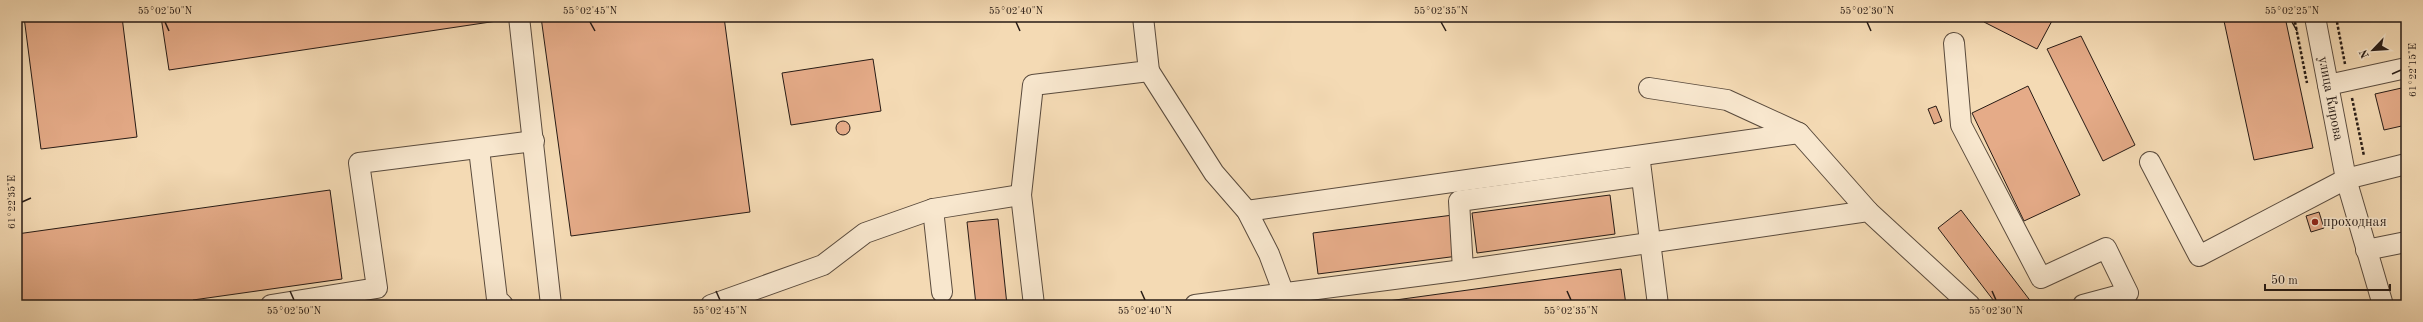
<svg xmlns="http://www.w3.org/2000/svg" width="2423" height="322" font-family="'Old Standard TT',serif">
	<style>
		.building { fill: #e5ab88; stroke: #271b15 }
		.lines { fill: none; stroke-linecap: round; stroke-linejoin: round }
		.minor-casing { stroke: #5a4b3d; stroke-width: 22 }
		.path { stroke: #271b15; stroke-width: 2.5; stroke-dasharray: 3 2; stroke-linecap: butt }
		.minor { stroke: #f8e7ce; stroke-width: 20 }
		.ticks { fill: none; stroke: #271b15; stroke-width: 1.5 }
		.poi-dot { fill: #8f2418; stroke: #f8e7ce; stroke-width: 1.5 }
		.labels { text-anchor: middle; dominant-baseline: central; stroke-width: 3; stroke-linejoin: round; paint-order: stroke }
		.street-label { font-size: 14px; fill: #271b15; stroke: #f8e7ce }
		.poi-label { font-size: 14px; fill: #271b15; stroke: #f8e7ce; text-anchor: start }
		.neatline { fill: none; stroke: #271b15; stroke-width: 1.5 }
		.ticks-label { font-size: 10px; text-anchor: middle; fill: #271b15 }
	</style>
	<rect width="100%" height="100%" fill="#f4dab4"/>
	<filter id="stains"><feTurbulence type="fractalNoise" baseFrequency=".005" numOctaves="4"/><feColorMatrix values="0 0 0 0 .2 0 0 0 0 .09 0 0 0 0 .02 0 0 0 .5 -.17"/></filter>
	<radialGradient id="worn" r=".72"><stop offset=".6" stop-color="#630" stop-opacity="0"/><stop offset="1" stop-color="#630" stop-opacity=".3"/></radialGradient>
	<path class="building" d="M24,17H122L137,137L41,149Z
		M161,17H496L497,21L169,70Z
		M541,17H724L750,212L571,236Z
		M1987,17H2048L2053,19L2037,49L1984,22Z
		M2244,17H2285L2313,148L2254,160L2224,21Z
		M2081,36L2135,145L2103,161L2047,49Z
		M873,59L881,111L791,125L782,73Z
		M2028,86L2080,195L2024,221L1972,113Z
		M2406,87V125L2384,130L2375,94Z
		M1936,106L1942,121L1934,124L1928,109Z
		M836 128a7 7 0 1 1 14 0a7 7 0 1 1-14 0Z
		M330,190L342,279L193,300L194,305H22L17,273V234Z
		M1610,195L1615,234L1477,253L1472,213Z
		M1961,210L2032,303L2030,305H1997L1938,228Z
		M2319,212L2324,228L2311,232L2306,216Z
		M1453,215L1458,256L1318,274L1313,233Z
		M998,219L1007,305H976L967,222Z
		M1621,269L1626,305H1359Z"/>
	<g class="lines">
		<g class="minor-casing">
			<g id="minor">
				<path d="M519,17L551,305"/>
				<path id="s1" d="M2315,17L2346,179L2383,305"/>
				<path d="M1954,43L1961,125L2041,278L2106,248L2128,293L2083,305"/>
				<path d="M1149,71L1214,173L1247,211L1269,254L1284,294L1286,305"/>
				<path d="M2328,85L2406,68"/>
				<path d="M1649,88L1727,100L1799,133L1868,211"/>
				<path d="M479,149L497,299L503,305"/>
				<path d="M1640,162L1658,305"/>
				<path d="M2150,162L2199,256L2346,179L2406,164"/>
				<path d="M933,209L942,292"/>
				<path d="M1247,211L1799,133"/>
				<path d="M2366,250L2406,242"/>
				<path d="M1463,270L1459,201L1641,176"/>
				<path d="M271,305L377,288L359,163L534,141"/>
				<path d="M711,305L823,265L865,233L933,209L1021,195"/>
				<path d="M1034,305L1021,195L1033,85L1149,71L1143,17"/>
				<path d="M1195,305L1463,270L1868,211L1970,305"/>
			</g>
		</g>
		<path class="path" d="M2294,17L2307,83
			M2336,17L2345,64
			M2352,98L2364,156"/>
		<use href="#minor" class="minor"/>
	</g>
	<path class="ticks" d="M165,22L169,31M590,22L595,31M1016,22L1020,31M1441,22L1446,31M1867,22L1871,31M2292,22L2297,31M2392,74L2401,70M22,202L31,198M290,291L294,300M716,291L720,300M1141,291L1145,300M1567,291L1571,300M1992,291L1996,300"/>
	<circle class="poi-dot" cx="2315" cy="222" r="4"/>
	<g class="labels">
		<g class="street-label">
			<text stroke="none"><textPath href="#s1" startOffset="83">улица Кирова</textPath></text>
		</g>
		<g class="poi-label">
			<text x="2323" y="222">проходная</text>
		</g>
	</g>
	<rect width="2423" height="322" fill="none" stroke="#f4dab4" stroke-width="44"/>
	<g transform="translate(2373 50) rotate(245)" stroke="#f8e7ce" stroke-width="3" paint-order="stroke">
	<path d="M0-3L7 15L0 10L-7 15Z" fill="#271b15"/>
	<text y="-6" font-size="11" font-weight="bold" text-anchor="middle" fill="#271b15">N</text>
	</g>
	<path d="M2265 284v6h125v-6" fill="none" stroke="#271b15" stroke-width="2"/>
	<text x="2271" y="284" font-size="12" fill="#271b15" stroke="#f8e7ce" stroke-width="3" paint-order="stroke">50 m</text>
	<rect x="22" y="22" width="2379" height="278" class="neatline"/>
	<g class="ticks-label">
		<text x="165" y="14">55°02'50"N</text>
		<text x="590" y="14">55°02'45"N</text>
		<text x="1016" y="14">55°02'40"N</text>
		<text x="1441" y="14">55°02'35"N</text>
		<text x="1867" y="14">55°02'30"N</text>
		<text x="2292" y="14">55°02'25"N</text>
		<text transform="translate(2412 70) rotate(-90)" y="4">61°22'15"E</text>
		<text transform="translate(11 202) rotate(-90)" y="4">61°22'35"E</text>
		<text x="294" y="314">55°02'50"N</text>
		<text x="720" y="314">55°02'45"N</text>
		<text x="1145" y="314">55°02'40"N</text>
		<text x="1571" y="314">55°02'35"N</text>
		<text x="1996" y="314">55°02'30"N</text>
	</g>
	<rect width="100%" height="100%" filter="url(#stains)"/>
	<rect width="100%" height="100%" fill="url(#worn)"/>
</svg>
